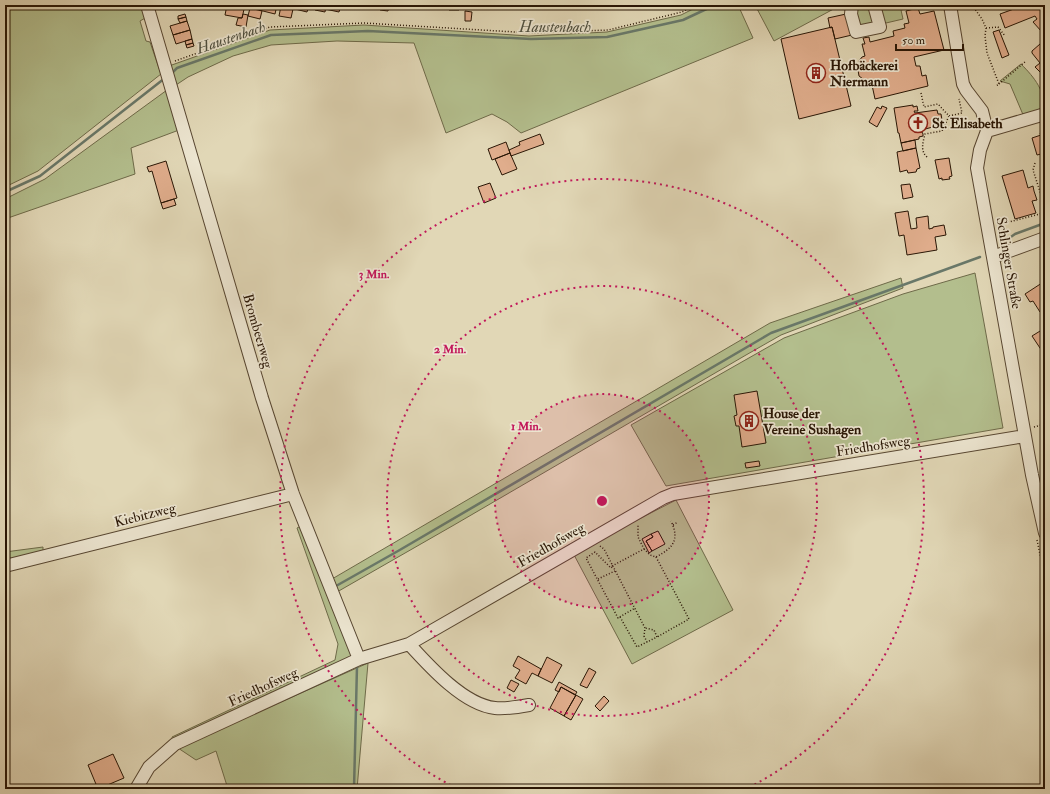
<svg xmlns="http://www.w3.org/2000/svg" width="1050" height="794" font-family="'IM FELL Double Pica',serif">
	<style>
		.green { fill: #b3be8d; stroke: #6e6a49 }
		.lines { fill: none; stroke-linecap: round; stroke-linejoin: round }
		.stream { stroke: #697869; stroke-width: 2.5 }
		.building { fill: #e0ad8c; stroke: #291605 }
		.minor-casing { stroke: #574631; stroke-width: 14 }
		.path { stroke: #291605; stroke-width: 1.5; stroke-dasharray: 1 2; stroke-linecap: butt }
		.minor { stroke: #ece5d0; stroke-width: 12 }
		.ring { fill: none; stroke: #c2185b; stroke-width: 2; stroke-dasharray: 2 4 }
		.labels { text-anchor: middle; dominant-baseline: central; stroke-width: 3.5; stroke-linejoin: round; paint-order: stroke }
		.poi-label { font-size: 14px; font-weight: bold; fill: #291605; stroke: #ece5d0; text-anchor: start }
		.street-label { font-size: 14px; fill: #291605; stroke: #ece5d0 }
		.water-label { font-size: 15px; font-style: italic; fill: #4e4f3f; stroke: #ece5d0 }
		.centre { fill: #c2185b; stroke: #ece5d0; stroke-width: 2 }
		.ring-label { font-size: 12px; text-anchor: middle; font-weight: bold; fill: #c2185b; stroke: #ece5d0; stroke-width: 3.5; stroke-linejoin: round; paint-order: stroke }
	</style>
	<rect width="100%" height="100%" fill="#e1d7b6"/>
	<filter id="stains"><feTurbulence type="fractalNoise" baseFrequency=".005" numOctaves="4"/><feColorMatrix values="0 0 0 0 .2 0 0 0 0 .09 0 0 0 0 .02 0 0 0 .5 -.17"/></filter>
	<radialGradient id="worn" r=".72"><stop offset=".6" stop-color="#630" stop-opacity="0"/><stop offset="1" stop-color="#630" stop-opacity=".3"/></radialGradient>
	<path class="green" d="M5,5H143L147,17L140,21L146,41L150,42L161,74L38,171L5,187Z
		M701,5H738L753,38L521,133L507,122L492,114L446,133L414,43L337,41L271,45L233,56L188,77L176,85L169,66L270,30L364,25L529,36L607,32L681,15Z
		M755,5H841L774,41Z
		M857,5H870L874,22L860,26L855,9Z
		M879,5H925L901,10L903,19L886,23L883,21Z
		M1021,64C1035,78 1045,91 1045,111L1024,117L1010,84L1000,81Z
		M167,90L179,130L131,148L135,174L5,219V199L45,179Z
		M975,273L1003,428L666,486L631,425L784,338L903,294Z
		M901,278L903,288L781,335L746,355L454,525L337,592L332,579L770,323Z
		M676,500L733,610L632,664L573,553Z
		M303,525L357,658L173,742L172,737L335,660L338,644L297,528Z
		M43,547V553L5,562V552Z
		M368,663L357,789H228L216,751L196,760L178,748Z"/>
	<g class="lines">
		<path class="stream" d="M171,74L177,68L271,35L368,31L531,39L607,37L683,20L715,5
			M5,192L40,176L165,78
			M1001,244L1015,234L1045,223
			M336,586L398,551L771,333L980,257
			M354,789L357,666"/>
	</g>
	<path class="building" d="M227,5L232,7L233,5H245L242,18L225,15Z
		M260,5H277L275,14L259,10Z
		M292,5H309L307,12L291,8Z
		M316,5H326L325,12L315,10Z
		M326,5H341L339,12L325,9Z
		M381,5H389L388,11L380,10Z
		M389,5H399L398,8L389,6Z
		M449,5H459V10H449Z
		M1025,5H1045V30L1042,32L1033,22L1037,19L1035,16L1005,28L1000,14Z
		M281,6L293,9L291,18L279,16Z
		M250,8L262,11L260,19L248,16Z
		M918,8L920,14L934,11L944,50L914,57L916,66H920L922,76L926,75L928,86L875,99L872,85L869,86L864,83L863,79L859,76L858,70L861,66L859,61L862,57L865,56L862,44H865L863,38L869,37L870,42L894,36L893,31L905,28L904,24L909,23L906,11Z
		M465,11L472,12L471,21H465Z
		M185,14L186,17L178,19V16Z
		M243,14L248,15L246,27L236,25L238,18H242Z
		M846,14L852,35L835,39L832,27L830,28L828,18Z
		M186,17L187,21L180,23L178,19Z
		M187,21L190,30L173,35L170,26Z
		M832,27L851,106L799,119L781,39Z
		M190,30L192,39L176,44L173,35Z
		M999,30L1009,55L1002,58L993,32Z
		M192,39L193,43L186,45L185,41Z
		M1045,40V73L1042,74L1035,67L1040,63L1032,53V51L1040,44L1041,45Z
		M193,43L194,46L187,48L186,45Z
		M913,105V107L917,106L918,111H914L915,113L937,110L938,114H941L942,120L939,121L940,125L918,131V132H922L923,134V136L919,137V139L901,143L899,133H898L894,108Z
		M882,106L887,108L877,127L869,122L877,107L881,109Z
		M1045,132V153L1037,155L1032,138L1041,135L1040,133Z
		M540,134L544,144L511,156L509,150L520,145L519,142Z
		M915,140L916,148L903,151L901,143Z
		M506,142L510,153L492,160L488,149Z
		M916,148L920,168L917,169L916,172L908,173L907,170L900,172L897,152Z
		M510,153L517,169L502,175L495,159Z
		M949,158L952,176L949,177L950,179L942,180V178L939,179L935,160Z
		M166,161L177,198L161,203L152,171L149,172L147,167Z
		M1023,170L1028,188L1033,186L1034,191L1037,200L1032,201L1036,213L1015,219L1002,176Z
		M490,183L496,198L484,203L478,187Z
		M910,184L913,197L903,199L901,185Z
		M174,199L176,205L163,209L161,203Z
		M908,211L911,229L917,228L916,218L928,216L929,229L933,228V227L944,225L946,235L935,237L937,250L907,255L904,235L899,236L895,213Z
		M1045,281V309L1040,312L1033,301L1030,302L1025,294Z
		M1045,328V349L1042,351L1032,336Z
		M757,391L766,443L742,447L739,426H736L734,416L737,415L734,395Z
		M759,461L760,466L746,468L745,463Z
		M658,531L665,544L652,551L646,541L653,537L651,534Z
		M651,534L653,537L646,541L652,551L649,553L642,539Z
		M518,656L541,669L538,676L532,673L526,684L515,678L520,670L513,666Z
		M547,657L562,665L552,683L538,676Z
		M589,668L596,672L587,688L580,685Z
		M511,680L519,684L514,692L507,688Z
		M559,682L577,692L575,695L561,687L559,692L555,690Z
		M561,687L576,695L564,716L550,708Z
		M576,695L583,699L571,720L564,716Z
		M604,696L609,701L600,711L595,706Z
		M113,754L124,778L98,789L88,765Z"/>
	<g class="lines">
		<g class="minor-casing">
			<path id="minor" d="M147,5L262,398L293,494L359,659
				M852,5L851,14L856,32L880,27L874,5
				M950,5L963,84L966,90L982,111L987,131L980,150L977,168L1032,475L1045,533
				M987,131L1045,114
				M993,257L1045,238
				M5,566L293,494
				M409,644C429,666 464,705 495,708C506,709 518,707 529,705
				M136,789L149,767L175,744L359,659L409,644L663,498L673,494L1025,436"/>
		</g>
		<path class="path" d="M972,5L982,19L986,28L985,36L987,53L999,84L996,86
			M986,28L998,27L1005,36
			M175,61L270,27L364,23L532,33L608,30L682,12L695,5
			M999,84L1026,61
			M921,93L924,107L938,104L949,116L962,113L959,99
			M927,157C920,151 923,142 925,134L942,131L949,116
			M1042,162L1045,170
			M1035,163L1033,170L1045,207
			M996,220L1009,222L1040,214L1045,209
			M1034,427L1045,424
			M673,525L678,522
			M1037,540L1045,578
			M600,546L604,549L645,628L644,636L647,642L657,637L654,630L645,628
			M644,549L650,555L656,557C673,548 680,540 671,521
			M656,557L689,619L657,637
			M612,566L644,549L638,537V524
			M612,567L611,568L595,552L586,558L618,618L635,608
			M598,579L615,571
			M620,617L637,647L647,642"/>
		<use href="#minor" class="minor"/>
	</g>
	<circle cx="602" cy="501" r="107" fill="#c2185b" fill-opacity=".12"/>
	<g class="ring">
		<circle cx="602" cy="501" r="107"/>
		<circle cx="602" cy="501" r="215"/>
		<path d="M456 788A322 322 0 1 1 748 788"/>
	</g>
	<defs>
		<g id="building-ring" transform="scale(1)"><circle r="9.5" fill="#ece5d0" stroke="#8f2418" stroke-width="1.5"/><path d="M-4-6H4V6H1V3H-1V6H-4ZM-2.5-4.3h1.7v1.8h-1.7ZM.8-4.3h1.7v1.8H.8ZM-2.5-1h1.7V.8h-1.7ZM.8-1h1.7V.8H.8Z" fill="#8f2418"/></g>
		<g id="church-ring" transform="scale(1)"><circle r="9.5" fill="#ece5d0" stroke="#8f2418" stroke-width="1.5"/><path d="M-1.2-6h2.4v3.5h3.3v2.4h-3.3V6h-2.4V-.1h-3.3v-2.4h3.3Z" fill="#8f2418"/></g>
	</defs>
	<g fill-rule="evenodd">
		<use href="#building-ring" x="816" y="73"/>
		<use href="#church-ring" x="918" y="123"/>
		<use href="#building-ring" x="749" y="421"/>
	</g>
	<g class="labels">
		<g class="poi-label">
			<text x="830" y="65">Hofbäckerei<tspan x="830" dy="16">Niermann</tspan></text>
			<text x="932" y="123">St. Elisabeth</text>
			<text x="763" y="413">House der<tspan x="763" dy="16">Vereine Sushagen</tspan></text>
		</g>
		<g class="street-label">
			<text transform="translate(1009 263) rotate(80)">Schlinger Straße</text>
			<text transform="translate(258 331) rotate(74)">Brombeerweg</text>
			<text transform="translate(873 446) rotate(-9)">Friedhofsweg</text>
			<text transform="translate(145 515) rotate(-14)">Kiebitzweg</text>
			<text transform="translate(551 545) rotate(-30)">Friedhofsweg</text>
			<text transform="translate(263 687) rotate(-25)">Friedhofsweg</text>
		</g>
		<g class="water-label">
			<text x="555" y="27">Haustenbach</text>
			<text transform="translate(231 38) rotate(-19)">Haustenbach</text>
		</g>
	</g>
	<circle cx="602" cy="501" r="6" class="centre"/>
	<g class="ring-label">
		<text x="374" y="278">3 Min.</text>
		<text x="450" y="353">2 Min.</text>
		<text x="526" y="430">1 Min.</text>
	</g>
	<rect width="1050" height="794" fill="none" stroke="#e1d7b6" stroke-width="20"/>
	<rect x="6" y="6" width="1038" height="782" fill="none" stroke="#291605" stroke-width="2"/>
	<rect x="10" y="10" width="1030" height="774" fill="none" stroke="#291605"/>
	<path d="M896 44v6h67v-6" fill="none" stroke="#291605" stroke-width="2"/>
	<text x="902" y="44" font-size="12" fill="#291605" stroke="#ece5d0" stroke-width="3" paint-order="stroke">50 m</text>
	<rect width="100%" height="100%" filter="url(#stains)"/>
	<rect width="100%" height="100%" fill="url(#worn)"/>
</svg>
